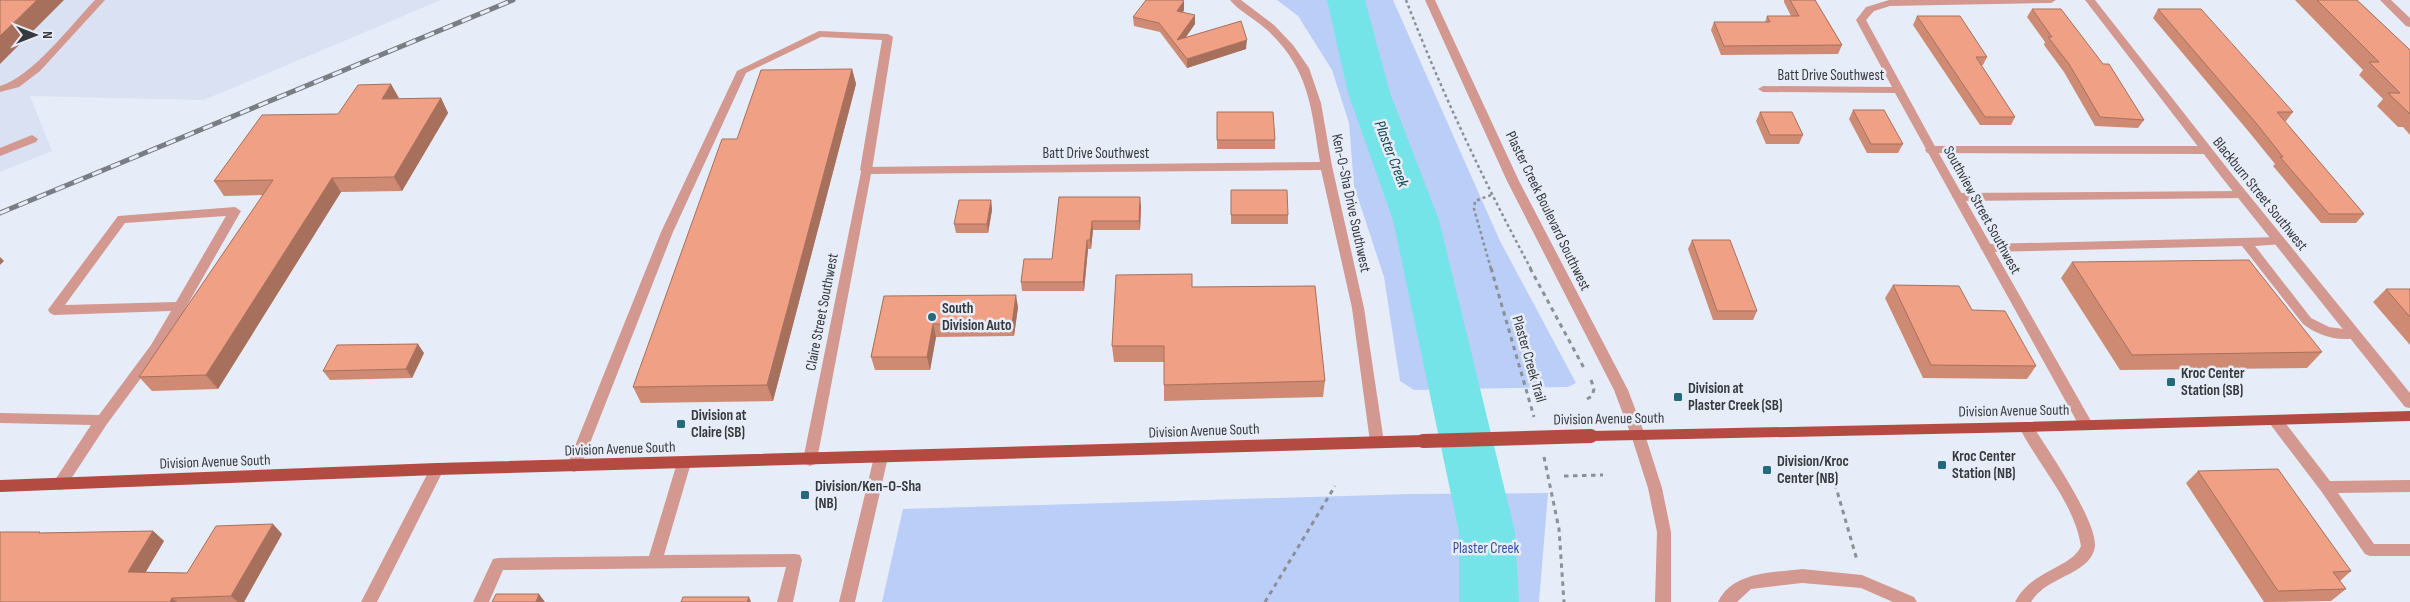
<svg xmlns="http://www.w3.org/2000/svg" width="2410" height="602" font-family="'Sofia Sans Condensed',sans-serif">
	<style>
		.built { fill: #d9e1f2 }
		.green { fill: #bacef7 }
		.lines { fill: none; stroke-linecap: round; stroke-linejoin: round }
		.river { fill: #74e4e8; fill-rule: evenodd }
		.path-far1 { stroke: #8b8f96; stroke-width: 2.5; stroke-dasharray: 3 3; stroke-linecap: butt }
		.path { stroke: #8b8f96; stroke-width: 3; stroke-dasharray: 4.5 4.5; stroke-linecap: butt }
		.lane { fill: #d39890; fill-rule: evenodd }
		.street { fill: #d39890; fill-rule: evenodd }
		.primary { fill: #b44b42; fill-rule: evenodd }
		.rail-casing { stroke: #7a7d84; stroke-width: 5 }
		.rail { stroke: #e7edf8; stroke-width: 3; stroke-dasharray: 10; stroke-linecap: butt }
		.primary-bridge { stroke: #b44b42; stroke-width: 14 }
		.wall { fill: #ce8a72 }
		.shaded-wall { fill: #a7705d }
		.building { fill: #efa085; stroke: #a7705d }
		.poi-dot { fill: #256a7a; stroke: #e7edf8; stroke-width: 2 }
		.labels { text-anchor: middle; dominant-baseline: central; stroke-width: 5; stroke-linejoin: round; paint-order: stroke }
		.street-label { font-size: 15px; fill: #37393d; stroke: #e7edf8 }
		.poi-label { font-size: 15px; font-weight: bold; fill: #37393d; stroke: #e7edf8; text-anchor: start }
		.park-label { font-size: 15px; fill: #31509e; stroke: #e7edf8 }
		.water-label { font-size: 16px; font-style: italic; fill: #16494b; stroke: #e7edf8 }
	</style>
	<rect width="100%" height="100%" fill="#e7edf8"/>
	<path class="built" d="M0,0H441L204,100L30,96L52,151L0,172Z"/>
	<path class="green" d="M1277,0H1393L1500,241L1576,383L1568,387L1414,390L1400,381L1384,277L1354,186L1349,123L1332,70L1298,16Z
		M1548,493L1539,602H882L903,509L1411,494Z"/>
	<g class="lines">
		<path class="river" d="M1327,0H1365L1390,93L1439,220L1515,532L1519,602H1459V532L1393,220L1348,93Z"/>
		<path class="path-far1" d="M1406,0C1442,93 1484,182 1531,269
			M1491,195L1475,201L1474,209L1491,269"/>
		<path class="path" d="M1491,268L1534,417
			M1530,268L1585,370
			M1587,399L1592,396L1594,389L1591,380
			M1544,457L1559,529L1564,602
			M1564,476L1603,475
			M1835,484L1857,560
			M1265,602L1335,486"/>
		<path class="lane" d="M95,0H105L40,71L19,87L0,92V86C32,77 71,25 95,0Z
			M819,31L888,34L893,37L872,170L866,174L860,170L882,40L821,37L746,73L673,232L581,466L579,470L574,472L569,470L567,466L661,232L737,71Z
			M32,135L38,139L36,142L0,156V148Z
			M1931,146H2206L2212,150L2206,154L1927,153L1925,150L1927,147Z
			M2242,191L2248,195L2246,198L1958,201L1952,197L1958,193Z
			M235,207L241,211L161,351L107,424L65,488L60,490L55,488L53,484L55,480L91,425L0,423V413L99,415L151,345L171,311L54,315L50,313L48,310L50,307L118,216ZM226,216L176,302L65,305L125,223Z
			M2279,237L2285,241L2283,244L2255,246L2311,318L2329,327L2358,331L2359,334L2358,337C2340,343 2317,335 2303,324L2242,246L1986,252L1980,248L1986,244Z
			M2275,415L2280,416L2330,481L2410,480V492L2338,493L2374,544H2410V556H2370L2365,554L2321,491L2270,424L2268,420L2270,416Z
			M2026,422L2031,423C2047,449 2095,517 2095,545C2095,551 2091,558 2087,562C2070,578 2044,581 2031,602H2015C2031,570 2072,568 2081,546C2074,502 2039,466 2019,427L2021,423Z
			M1638,430L1643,431L1645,435L1662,488L1671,532V602H1655L1657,532L1648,488L1631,435L1633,431Z
			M684,457L689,459L691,463L664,555L795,554L800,555L802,560L793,602H777L786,567L503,570L489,602H473L493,559L498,558L649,556L677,463L679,459Z
			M1802,569L1862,575L1914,597L1917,602H1893L1861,588L1802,583L1751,589L1737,602H1718C1733,571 1773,573 1802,569Z"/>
		<path class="street" d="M1230,0H1241L1274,25L1293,45L1309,68L1321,103L1332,166L1364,308L1384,442L1382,446L1377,448L1372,446L1370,442L1352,308L1321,170L871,174L817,460L815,464L810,466L805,464L803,460L862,167L1320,162C1311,108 1310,69 1266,29C1255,19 1240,12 1230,0Z
			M1425,0H1435L1519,181L1628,390L1645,435L1643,439L1638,440L1633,439L1631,435L1614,390L1507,181Z
			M1889,0H2056L2051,3L1890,6L1874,11L1866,20L1937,150L2091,421L2093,425L2091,429L2086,430L2081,429L1895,93L1763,92L1758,89L1763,86L1892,87L1856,20L1866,7Z
			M2085,0H2095L2231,173L2410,393V408L2405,407L2223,179Z
			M2380,0H2391L2410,18V27L2406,26Z
			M881,451L886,453L888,457L855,602H839L874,457L876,453Z
			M437,463L442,465L444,469L377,602H361L432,465Z"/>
		<path class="primary" d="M2410,411V421L2026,432L1591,441L1586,440L1584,436L1586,432L1591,431L2026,422Z
			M1423,435L1428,437L1430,441L1428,445L1423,447L437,475L0,492V480L437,463Z"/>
		<g class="rail-casing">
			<path id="rail" d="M0,213L513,0"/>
		</g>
		<use href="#rail" class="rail"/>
		<path class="primary-bridge" d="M1423,441L1591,436"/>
	</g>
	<path class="wall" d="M1784,0H1815L1842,45L1838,54L1721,55L1711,30L1714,22H1765L1767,16H1791L1784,2Z
		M2295,0H2357L2410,50V135L2403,127H2398L2377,106L2383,99L2359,75L2363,70Z
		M1184,1V10L1183,12L1195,24L1186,37L1246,49L1187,68L1160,32L1134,26L1133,17Z
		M2032,9L2144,120L2138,128L2095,126L2064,72L2044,45L2045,42L2027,17Z
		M2158,9L2293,112L2286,121H2284L2364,214L2356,223H2321L2273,166L2275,164L2249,132L2153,18Z
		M1917,16L1987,57L1983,65H1981L2015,117L2011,125H1980L1913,25Z
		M852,69L856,84L773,401L641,403L633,387L737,139Z
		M399,98V99L441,98L448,113L402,191L341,192L218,389L152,391L139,377L263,195L224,196L214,181L338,114Z
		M1853,110L1903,144L1898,153H1867L1849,119Z
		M1217,112L1275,140V149H1217Z
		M1760,112L1803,135L1799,144H1766L1756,121Z
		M1059,197L1141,206L1140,230H1093L1091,249H1088L1084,291H1022L1021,282L1052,259Z
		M1231,199L1288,215V224H1231Z
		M991,200L992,210L988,233H956L954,224Z
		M1692,240L1757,311L1753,320H1713L1688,249Z
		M2072,262L2322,352L2307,368L2120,370L2061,278Z
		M1893,285L1972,310L2036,366L2027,379L1923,378L1885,298Z
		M1192,287L1325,381L1323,397L1164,401V362H1114L1112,346Z
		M2386,289H2410V345L2373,302Z
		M884,296L1018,307L1014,336L936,337L930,370H875L871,357Z
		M424,353L412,378L330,380L323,371Z
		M2198,471L2351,571L2340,581L2346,589L2331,601L2264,602L2186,483Z
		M153,531L164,541L145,572L187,573L282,534L244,602H0L41,533Z"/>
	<path class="shaded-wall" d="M37,0H64L0,64V36Z
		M1184,1V10L1177,20V11Z
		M1195,15V24L1178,48L1177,40Z
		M1247,40L1246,49L1187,68V59Z
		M852,69L856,84L773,401L767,385Z
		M391,84L399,98L390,113L382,99Z
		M441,98L448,113L402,191L394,177Z
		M332,178L341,192L218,389L206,375Z
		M1140,197L1141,206L1140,230L1139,221Z
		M991,200L992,210L988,233L987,224Z
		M1092,221L1093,230L1091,249L1090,240Z
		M1087,240L1088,249L1084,291L1083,282Z
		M0,257L4,261L0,265Z
		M1016,295L1018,307L1014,336L1012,324Z
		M933,324L936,337L930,370L927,357Z
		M418,344L424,353L412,378L406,369Z
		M273,524L282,534L244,602H238L231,596Z
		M153,531L164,541L140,582L128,572Z
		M539,594L545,602H536Z
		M749,597L751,602H747Z
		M172,598L177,602H170Z"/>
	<path class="building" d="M0,0H37L0,36Z
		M1146,0H1181L1184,1L1177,11L1195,15L1177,40L1241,21L1247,40L1187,59L1159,23L1133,17Z
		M1790,0H1815L1842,45L1724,46L1714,22H1770L1767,16H1799Z
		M2317,0H2357L2410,50V114L2388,93H2400L2369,62H2379Z
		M2032,9H2061L2103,64H2109L2144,120L2100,117L2069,64L2048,37H2052Z
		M2158,9H2201L2293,112H2277L2364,214H2329L2280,157H2283L2256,123Z
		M1917,16H1960L1987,57H1976L2015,117H1985Z
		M852,69L767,385L633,387L722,139H737L761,70Z
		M391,84L382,99L441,98L394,177L332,178L206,375L139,377L273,180L214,181L262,115L338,114L358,85Z
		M1853,110H1884L1903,144H1871Z
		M1217,112H1273L1275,140H1217Z
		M1760,112H1792L1803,135H1770Z
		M1231,190H1287L1288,215H1231Z
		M1059,197H1140L1139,221H1092L1090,240H1087L1083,282H1021L1024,259H1052Z
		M959,200H991L987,224H954Z
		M1692,240H1730L1757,311H1717Z
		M2249,260L2322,352L2132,355L2072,262Z
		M1192,274V287L1315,286L1325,381L1164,385V346H1112L1116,275Z
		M1893,285L1959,286L1972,310L2005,311L2036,366L1931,365Z
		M2386,289H2410V317Z
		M1016,295L1012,324H933L927,357H871L884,296Z
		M418,344L406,369L323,371L337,345Z
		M2278,469L2351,571L2333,572L2346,589L2278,591L2198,471Z
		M273,524L231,596L172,598L170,602H0V532H40L39,533L153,531L128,572L187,573L216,526Z
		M496,594H539L536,602H492Z
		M683,597H749L747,602H681Z"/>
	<g class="poi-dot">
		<circle cx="932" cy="317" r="5"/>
		<rect x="2166" y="377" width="10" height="10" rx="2.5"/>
		<rect x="1673" y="392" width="10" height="10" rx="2.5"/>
		<rect x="676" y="419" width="10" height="10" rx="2.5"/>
		<rect x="1937" y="460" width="10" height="10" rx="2.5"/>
		<rect x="1762" y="465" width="10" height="10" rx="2.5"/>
		<rect x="800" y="490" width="10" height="10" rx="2.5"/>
	</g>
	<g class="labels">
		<g class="street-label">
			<text x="1831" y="75">Batt Drive Southwest</text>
			<text x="1096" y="153">Batt Drive Southwest</text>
			<text transform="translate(2260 194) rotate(51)">Blackburn Street Southwest</text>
			<text transform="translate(1351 203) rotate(78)">Ken-O-Sha Drive Southwest</text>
			<text transform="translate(1982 210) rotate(61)">Southview Street Southwest</text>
			<text transform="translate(1548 211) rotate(64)">Plaster Creek Boulevard Southwest</text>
			<text transform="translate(822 312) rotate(-79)">Claire Street Southwest</text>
			<text transform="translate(1529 359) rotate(74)">Plaster Creek Trail</text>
			<text transform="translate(2014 411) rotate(-1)">Division Avenue South</text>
			<text transform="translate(1609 419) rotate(-1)">Division Avenue South</text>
			<text transform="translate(1204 431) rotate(-2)">Division Avenue South</text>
			<text transform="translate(620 449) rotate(-2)">Division Avenue South</text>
			<text transform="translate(215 462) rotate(-2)">Division Avenue South</text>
		</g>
		<g class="poi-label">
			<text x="942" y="308">South<tspan x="942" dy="17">Division Auto</tspan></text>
			<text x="2181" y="373">Kroc Center<tspan x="2181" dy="17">Station (SB)</tspan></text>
			<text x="1688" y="388">Division at<tspan x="1688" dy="17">Plaster Creek (SB)</tspan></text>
			<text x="691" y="415">Division at<tspan x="691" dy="17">Claire (SB)</tspan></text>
			<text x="1952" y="456">Kroc Center<tspan x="1952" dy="17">Station (NB)</tspan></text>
			<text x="1777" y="461">Division/Kroc<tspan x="1777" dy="17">Center (NB)</tspan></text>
			<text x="815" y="486">Division/Ken-O-Sha<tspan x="815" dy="17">(NB)</tspan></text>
		</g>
		<g class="park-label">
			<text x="1486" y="548">Plaster Creek</text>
		</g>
		<g class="water-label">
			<text transform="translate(1391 154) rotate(69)">Plaster Creek</text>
		</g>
	</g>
	<g transform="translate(35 35) rotate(90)" stroke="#e7edf8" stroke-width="4" paint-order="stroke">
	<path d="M0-4L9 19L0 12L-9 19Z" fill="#37393d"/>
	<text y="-8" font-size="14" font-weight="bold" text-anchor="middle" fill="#37393d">N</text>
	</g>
</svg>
